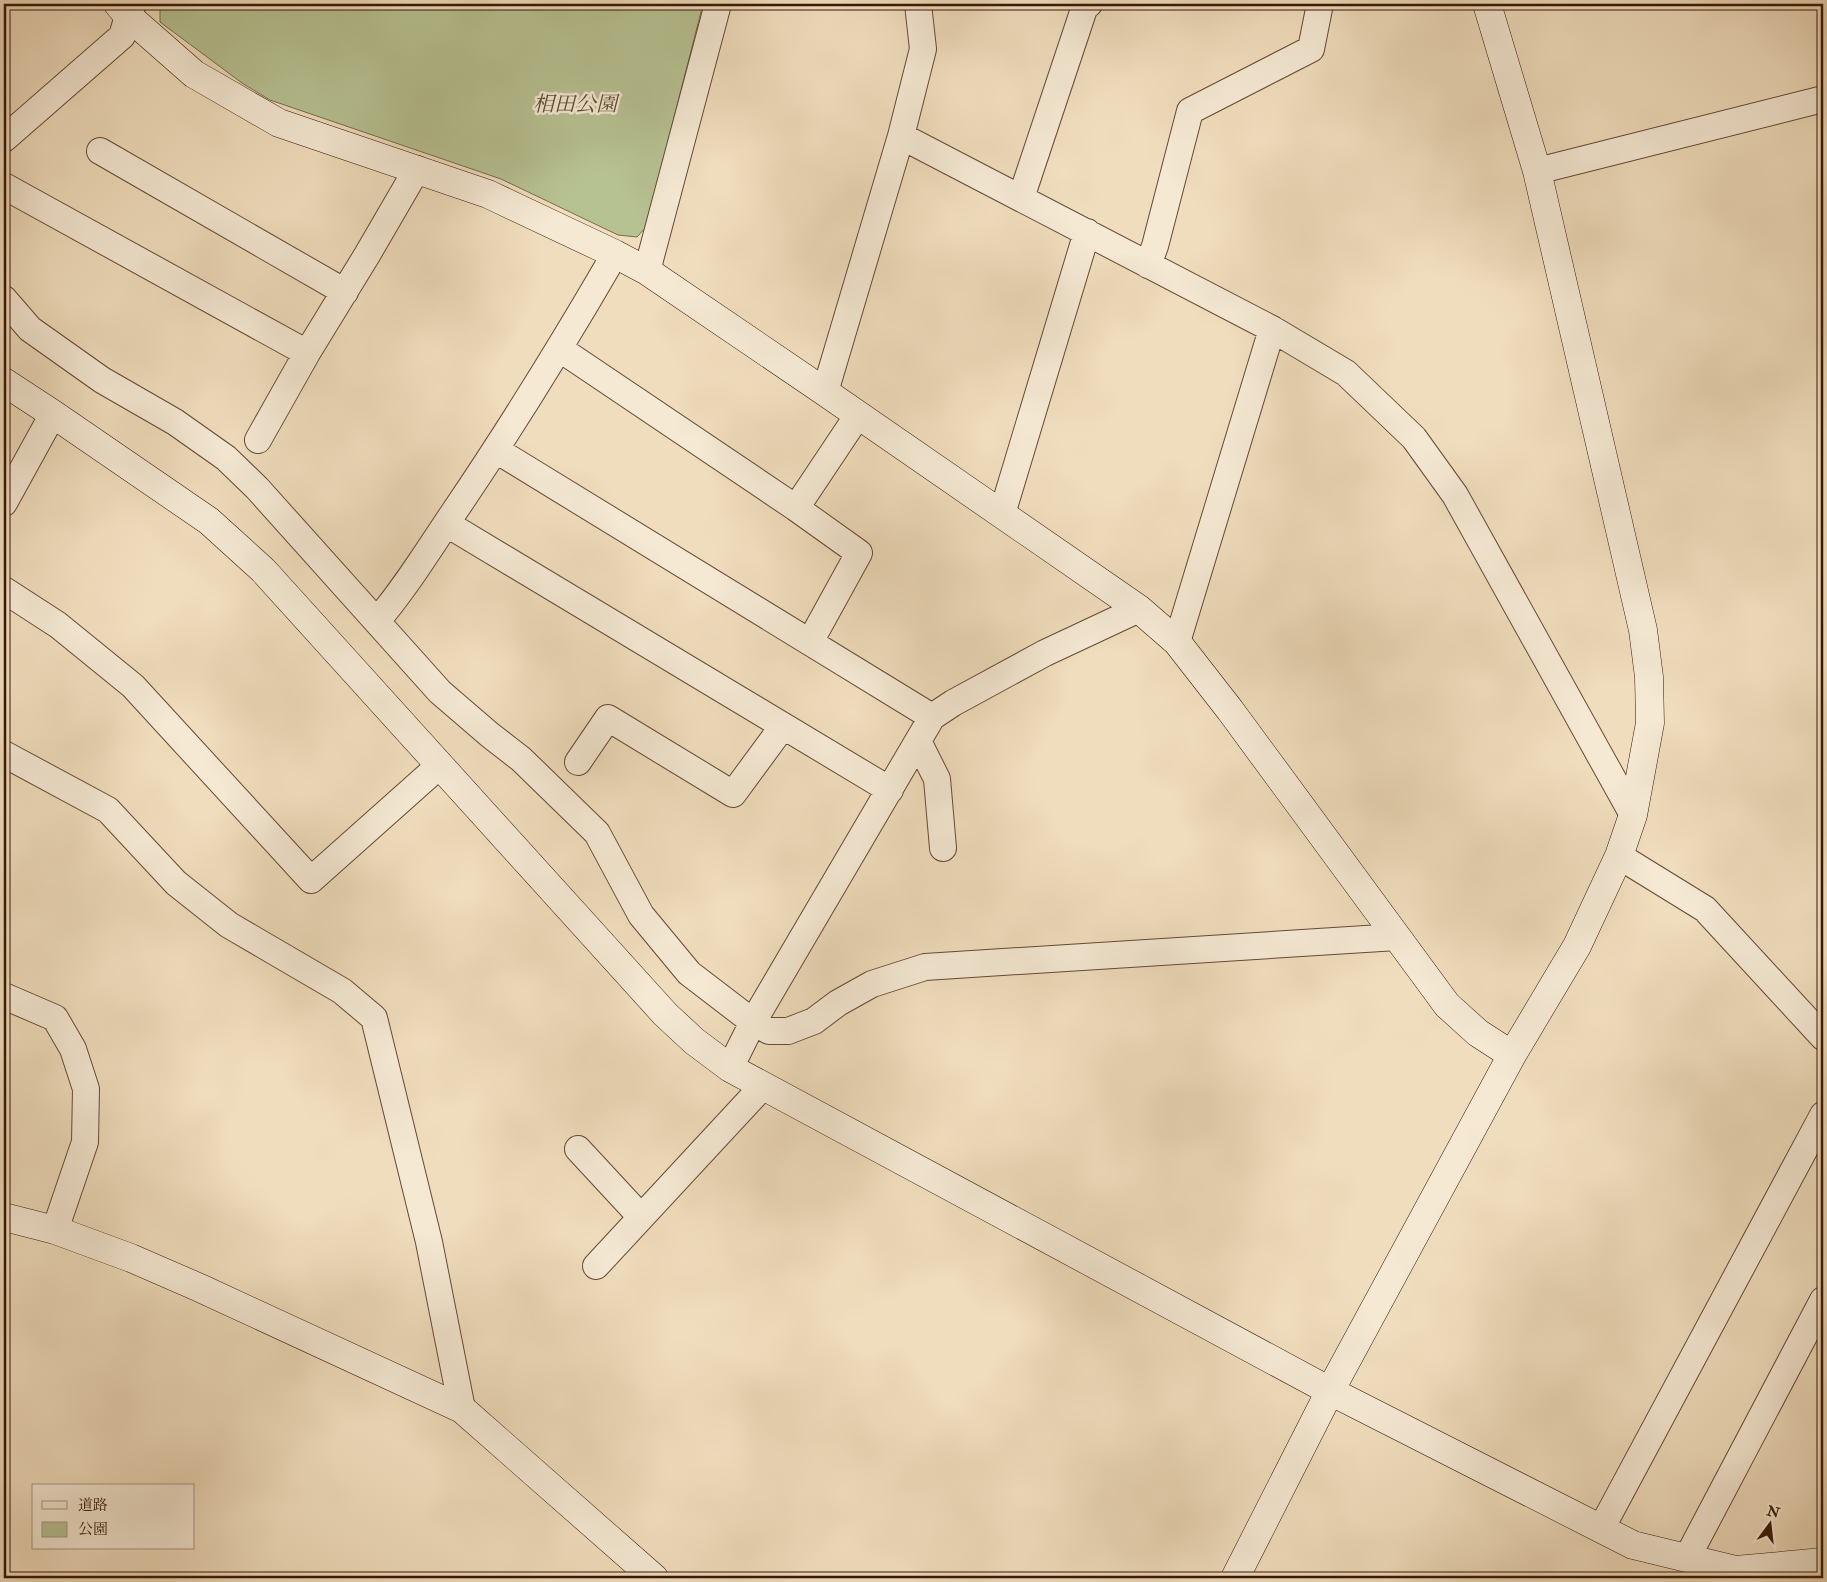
<svg xmlns="http://www.w3.org/2000/svg" width="1827" height="1582" font-family="'IM FELL Double Pica','Noto Serif JP',serif">
	<style>
		.green { fill: #b7c293; stroke: #776d4c }
		.lines { fill: none; stroke-linecap: round; stroke-linejoin: round }
		.street-casing { stroke: #654934; stroke-width: 28 }
		.secondary-casing { stroke: #371806; stroke-width: 29 }
		.street { stroke: #f5e9d4; stroke-width: 26 }
		.secondary { stroke: #f5e9d4; stroke-width: 28 }
		.labels { text-anchor: middle; dominant-baseline: central; stroke-width: 5; stroke-linejoin: round; paint-order: stroke }
		.park-label { font-size: 21px; font-style: italic; fill: #5d4b30; stroke: #f5e9d4 }
	</style>
	<rect width="100%" height="100%" fill="#f0ddbd"/>
	<filter id="stains"><feTurbulence type="fractalNoise" baseFrequency=".004" numOctaves="4"/><feColorMatrix values="0 0 0 0 .2 0 0 0 0 .09 0 0 0 0 .02 0 0 0 .5 -.17"/></filter>
	<radialGradient id="worn" r=".72"><stop offset=".6" stop-color="#630" stop-opacity="0"/><stop offset="1" stop-color="#630" stop-opacity=".3"/></radialGradient>
	<path class="green" d="M160,4H703L646,227L637,237L618,235L501,179L270,100L242,83L160,22Z"/>
	<g class="lines">
		<g class="street-casing">
			<path id="street" d="M901,136L1272,329L1346,373L1414,438L1455,495L1633,815
				M4,139L122,36L128,16L133,4
				M100,151L345,292
				M1537,171L1823,99
				M4,186L307,353L258,440
				M1021,198L1085,6L1089,4
				M1148,265L1155,246L1190,111L1311,49L1319,9
				M647,271L718,4
				M4,299L30,329L102,380L175,422L226,458L257,488L440,692L490,735L521,759L597,833L641,915L689,973L753,1022L769,1031H788L814,1021L838,1003L872,984L925,967L1397,937
				M560,349L796,508L858,415
				M307,353L367,255L417,169
				M825,392L901,136L923,49L918,4
				M496,450L932,717
				M4,503L53,414
				M796,508L859,553L810,642
				M1002,514L1087,232
				M447,524L890,790
				M4,590L58,625L133,686L311,880L440,765
				M377,621C406,587 429,549 454,512C511,428 564,342 615,254
				M1177,642L1272,329
				M918,741L937,779L943,848
				M4,754L108,810L176,883L229,925L342,991L374,1018L429,1242L462,1409
				M578,762L608,718L733,794L783,726
				M1619,856L1705,909L1823,1037
				M4,996L55,1018L73,1049L86,1089L85,1142L55,1230
				M730,1068L753,1022L932,717L953,703L1045,653L1139,609
				M578,1149L641,1217
				M596,1266L763,1086
				M1601,1529L1823,1115
				M1687,1558L1823,1300"/>
		</g>
		<g class="secondary-casing">
			<path id="secondary" d="M118,4L128,16L194,74L279,123L488,194L615,254L647,271L825,392L1139,609L1177,642L1230,710L1447,1005L1478,1033L1512,1055
				M4,382L53,414L209,521L263,570L665,1014L694,1041L730,1068L1330,1391L1633,1545L1736,1570L1823,1562
				M4,1217L55,1230L131,1258L200,1288L462,1409L654,1578
				M1235,1578L1330,1391L1512,1055L1577,946L1619,856L1633,815L1650,723L1649,677L1643,630L1537,171L1487,4"/>
		</g>
		<use href="#street" class="street"/>
		<use href="#secondary" class="secondary"/>
	</g>
	<g class="labels">
		<g class="park-label">
			<text x="575" y="104">相田公園</text>
		</g>
	</g>
	<rect width="1827" height="1582" fill="none" stroke="#f0ddbd" stroke-width="20"/>
	<rect x="5" y="5" width="1817" height="1572" fill="none" stroke="#371806" stroke-width="2.5"/>
	<rect x="10" y="10" width="1807" height="1562" fill="none" stroke="#371806"/>
	<rect x="32" y="1484" width="162" height="65" fill="#f5e9d4" stroke="#a99582"/>
	<rect x="42" y="1501" width="25" height="8" fill="#f5e9d4" stroke="#a99582"/>
	<text x="78" y="1510" font-size="15" fill="#371806">道路</text>
	<rect x="42" y="1522" width="25" height="15" fill="#b7c293" stroke="#a99582"/>
	<text x="78" y="1534" font-size="15" fill="#371806">公園</text>
	<g transform="translate(1770 1524) rotate(15)" stroke="#f5e9d4" stroke-width="4" paint-order="stroke">
	<path d="M0-4L9 19L0 12L-9 19Z" fill="#371806"/>
	<text y="-8" font-size="14" font-weight="bold" text-anchor="middle" fill="#371806">N</text>
	</g>
	<rect width="100%" height="100%" filter="url(#stains)"/>
	<rect width="100%" height="100%" fill="url(#worn)"/>
</svg>
